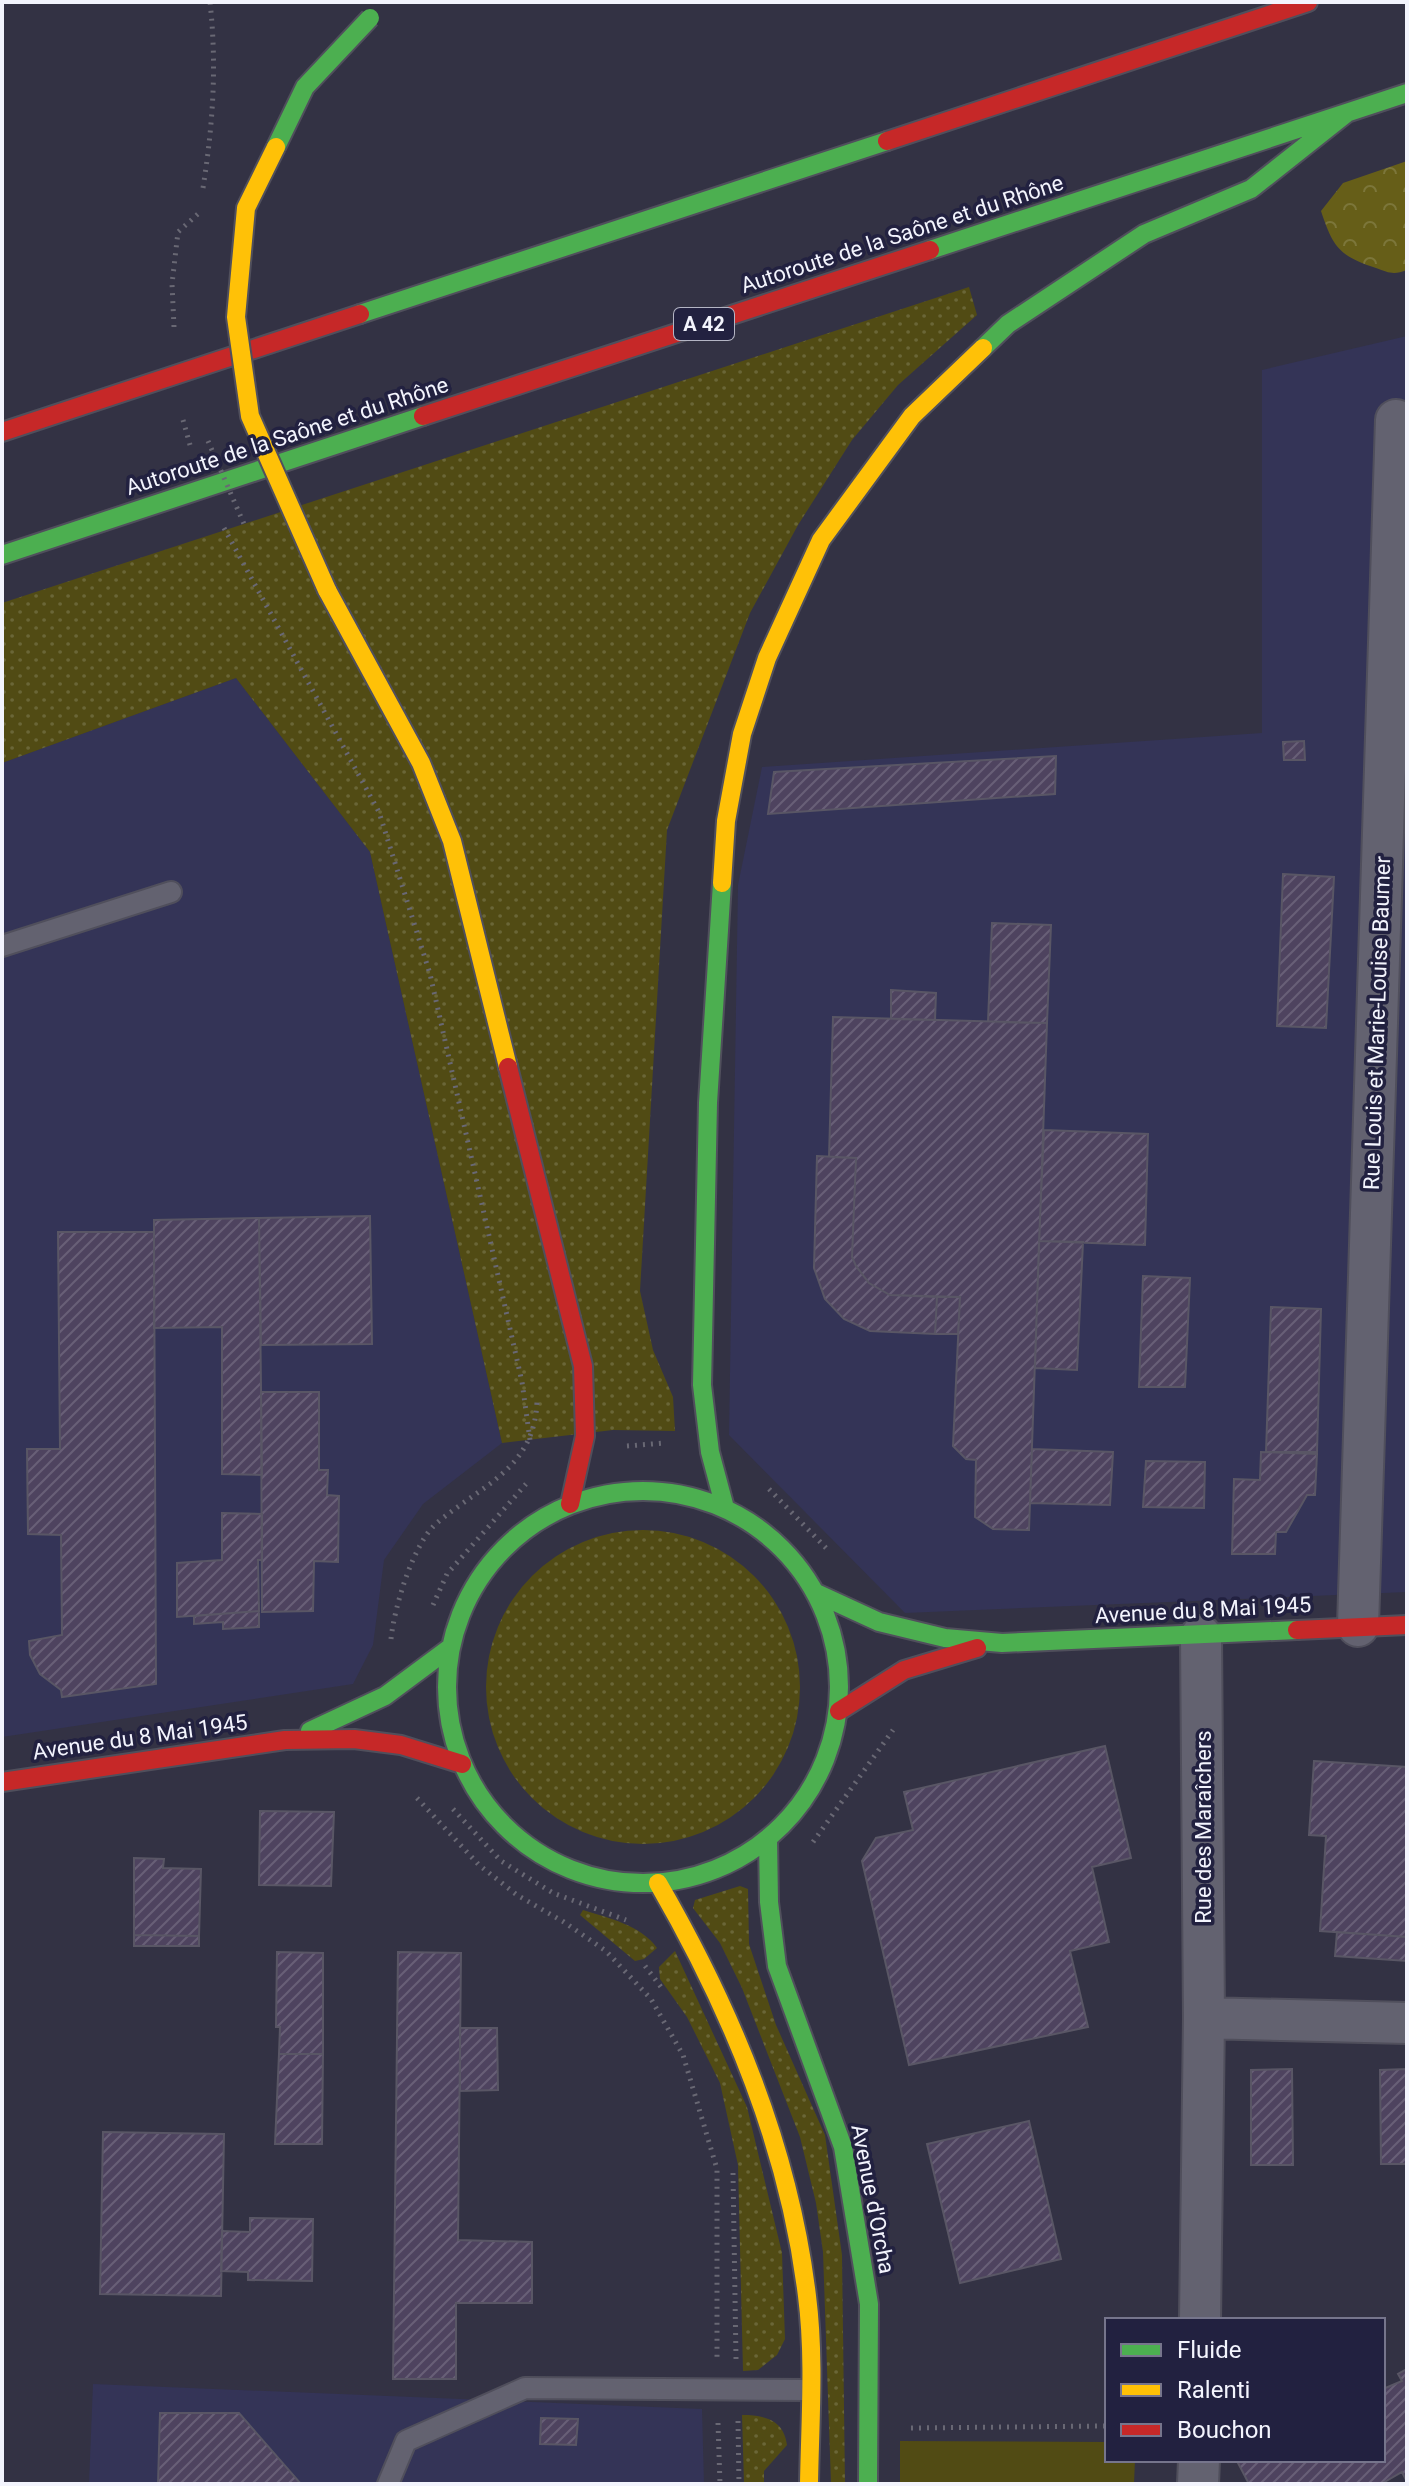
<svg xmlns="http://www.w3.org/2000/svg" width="1409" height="2486" font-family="Roboto,sans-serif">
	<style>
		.built { fill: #343457 }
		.grass { fill: url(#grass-dots) }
		.forest { fill: url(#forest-crowns) }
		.pitch { fill: #514b14 }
		.building { fill: url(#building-hatch); stroke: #595665; stroke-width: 2 }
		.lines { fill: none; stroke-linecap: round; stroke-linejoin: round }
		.lane-casing { stroke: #504f5c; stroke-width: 24 }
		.street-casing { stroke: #504f5c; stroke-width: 44 }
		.fast-casing { stroke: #504f5c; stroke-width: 22 }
		.slow-casing { stroke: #504f5c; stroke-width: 22 }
		.jam-casing { stroke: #504f5c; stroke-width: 22 }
		.path { stroke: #696874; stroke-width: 5; stroke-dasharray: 2 6; stroke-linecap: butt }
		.lane { stroke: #636270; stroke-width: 20 }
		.street { stroke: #636270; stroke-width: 40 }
		.fast { stroke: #4caf50; stroke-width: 18 }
		.slow { stroke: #ffc107; stroke-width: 18 }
		.jam { stroke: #c62828; stroke-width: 18 }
		.fast-bridge-casing { stroke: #504f5c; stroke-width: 22; stroke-linecap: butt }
		.slow-bridge-casing { stroke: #504f5c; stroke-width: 22; stroke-linecap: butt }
		.path-bridge { stroke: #696874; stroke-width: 5; stroke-dasharray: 2 6; stroke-linecap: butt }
		.fast-bridge { stroke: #4caf50; stroke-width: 18 }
		.slow-bridge { stroke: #ffc107; stroke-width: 18 }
		.labels { text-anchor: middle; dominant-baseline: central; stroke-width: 7; stroke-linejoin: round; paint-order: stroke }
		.shield { fill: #222140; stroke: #b4b5c4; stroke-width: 2 }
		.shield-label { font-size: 20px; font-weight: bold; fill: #f3f4fd }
		.street-label { font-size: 22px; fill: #f3f4fd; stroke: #222140 }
	</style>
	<defs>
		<pattern id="grass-dots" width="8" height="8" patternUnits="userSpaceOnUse" patternTransform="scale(2)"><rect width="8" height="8" fill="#514b14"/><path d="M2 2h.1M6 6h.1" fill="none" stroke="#6a6637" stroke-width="1.8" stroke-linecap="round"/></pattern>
		<pattern id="forest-crowns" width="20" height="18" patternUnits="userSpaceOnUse" patternTransform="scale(2)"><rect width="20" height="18" fill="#665e18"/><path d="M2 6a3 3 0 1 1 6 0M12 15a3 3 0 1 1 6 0" fill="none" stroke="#7c763a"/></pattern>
		<pattern id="building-hatch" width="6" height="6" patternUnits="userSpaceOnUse" patternTransform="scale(2)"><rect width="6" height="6" fill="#4e435f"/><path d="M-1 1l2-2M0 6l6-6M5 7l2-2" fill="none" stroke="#685f77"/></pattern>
	</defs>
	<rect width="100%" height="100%" fill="#333244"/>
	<path class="built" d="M1407,336V1592L905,1613L729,1435L738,885L762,767L1262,733V370Z
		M236,678L370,852L502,1443L423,1504L384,1560L373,1645L353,1684L2,1737V763Z
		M93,2384L702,2409L704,2484H89Z"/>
	<path class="grass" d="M969,287L977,315L898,385L852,440L798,525L750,613L667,830L640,1291L653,1350L673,1397L675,1431L613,1430L502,1443L370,852L236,678L2,763V603Z
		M486 1687a157 157 0 1 1 314 0a157 157 0 1 1-314 0Z
		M740,1886L748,1889L749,1944L776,2025L825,2135L842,2255L845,2484H831L823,2252L816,2203L800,2137L742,1988L720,1943L693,1908L695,1900Z
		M583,1910C608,1918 641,1925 657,1948L644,1959L635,1961L580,1915Z
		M675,1951L747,2107L782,2253L785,2339L777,2355L758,2370L743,2371L738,2165L720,2083L687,2017L660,1979L659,1967Z
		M742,2415C765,2415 784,2420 787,2445L764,2471V2484H744Z"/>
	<path class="forest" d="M1407,161V270C1394,275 1389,273 1376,268C1339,256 1333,247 1321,211L1343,183Z"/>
	<path class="pitch" d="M900,2441L1107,2442V2460H1135L1134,2484H900Z"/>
	<path class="building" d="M1304,741L1305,760H1284L1283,742Z
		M1056,756L1055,794L768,814L774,772Z
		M1283,874L1334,877L1326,1028L1277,1026Z
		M992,923L1051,925L1047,1023L988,1022Z
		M891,990L936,993L935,1020L891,1019Z
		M833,1017L1047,1023L1029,1530L993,1529L975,1517L976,1460L966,1459L953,1446L960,1297L890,1295L869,1283L856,1266L852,1257L856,1158L829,1157Z
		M1044,1130L1148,1134L1145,1245L1039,1241Z
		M817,1156L856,1158L852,1257L856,1266L869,1283L890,1295L937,1297L935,1334L870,1331L844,1319L825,1299L814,1268Z
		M370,1216L372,1344L261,1345L259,1218Z
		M259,1218L262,1475L222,1474V1327L154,1328V1220Z
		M58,1232H154L156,1684L62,1697L61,1690L40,1674L30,1655L29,1641L62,1635L61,1535L28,1534L27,1449H60Z
		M1039,1241L1083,1242L1077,1370L1035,1368Z
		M1143,1276L1190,1278L1185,1387H1139Z
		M937,1297H960L958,1334H935Z
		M1271,1307L1321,1309L1317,1452H1266Z
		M261,1392H319V1470H328L327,1495L339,1496L338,1562L314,1561L313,1611L262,1612Z
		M1032,1449L1113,1452L1110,1505L1030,1503Z
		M1261,1452L1317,1454L1315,1495H1307L1286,1532H1276L1275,1554H1232L1234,1479L1260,1480Z
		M1146,1461L1205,1462L1204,1508L1143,1507Z
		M222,1513L262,1514V1560H258L259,1611L177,1617V1563L222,1560Z
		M259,1611V1627L223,1629V1622L194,1624V1616Z
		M1105,1746L1131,1858L1092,1867L1109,1942L1070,1951L1088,2027L909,2065L862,1861L876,1838L913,1830L904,1792Z
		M1314,1761L1407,1767V1937L1320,1931L1326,1836L1309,1835Z
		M260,1811L334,1812L331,1886L259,1885Z
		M134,1858L164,1859L163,1868L201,1869L199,1936L134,1935Z
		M1337,1932L1407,1937V1961L1335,1956Z
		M134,1935L199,1936V1946H134Z
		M277,1952L323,1953V2054H279L280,2027H276Z
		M398,1952L461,1953L458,2240L532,2242V2303H456V2379H393Z
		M460,2028H497L498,2090L460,2091Z
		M279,2054H323L322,2144H275Z
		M1292,2069L1293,2165H1251V2070Z
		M1407,2069V2164H1381L1380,2070Z
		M1029,2121L1061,2259L960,2283L927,2144Z
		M103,2132L224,2134L221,2296L100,2294Z
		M250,2218L313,2219L312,2281L248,2280V2272L221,2271L222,2231L250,2232Z
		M1407,2369V2482L1402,2472L1381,2484H1249L1238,2463L1244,2460H1383V2389L1402,2381L1398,2374Z
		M160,2413H239L301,2484H158Z
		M541,2418L578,2419L576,2445L540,2444Z"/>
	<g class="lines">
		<g class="lane-casing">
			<path id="lane" d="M2,946L171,892
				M388,2484L406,2441L525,2388L808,2390"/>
		</g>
		<g class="street-casing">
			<path id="street" d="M1358,1626L1396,420
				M1204,2018L1407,2023
				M1200,2320L1204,2018L1201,1636
				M1198,2484L1199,2460"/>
		</g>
		<g class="fast-casing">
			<path id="fast" d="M930,250L1407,93
				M360,314L887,141
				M983,348L1008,324L1144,234L1251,189L1347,113
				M2,555L423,416
				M722,883L708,1103L702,1385L710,1452L725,1508
				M447 1687a196 196 0 1 1 392 0a196 196 0 1 1-392 0Z
				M816,1593L879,1622L945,1638L1002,1643L1297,1630
				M310,1731L385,1696L451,1647
				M768,1838L769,1902L777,1966L843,2147L869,2304L868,2484"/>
		</g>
		<g class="slow-casing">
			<path id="slow" d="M327,590L421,763L452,841L508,1067
				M722,883L726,821L742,734L767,658L821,540L912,416L983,348
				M658,1883C732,2011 789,2148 807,2296C815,2358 810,2422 809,2484"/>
		</g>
		<g class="jam-casing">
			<path id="jam" d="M887,141L1308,2
				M423,416L930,250
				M2,432L360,314
				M508,1067L583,1366L585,1436L570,1504
				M1297,1630L1407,1625
				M839,1711L904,1670L977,1648
				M2,1782L285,1740L354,1739L401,1745L462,1764"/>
		</g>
		<path class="path" d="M203,188C213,124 217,66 210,2
			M174,327L172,284L178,232L199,213
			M183,420L190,445
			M224,528L379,812L430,974L522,1382L530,1440
			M627,1446L665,1443
			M769,1489L826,1548
			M433,1605L447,1574L526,1484
			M391,1639C394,1609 413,1542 438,1522C482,1485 535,1468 537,1401
			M417,1798L479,1865L517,1895L564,1922L606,1951L651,1999L683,2055L717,2169V2357
			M453,1809L501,1861L553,1893L626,1920
			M813,1842L893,1730
			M645,1966L661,1987
			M733,2173L736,2359
			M738,2421L739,2484
			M718,2423L720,2484
			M911,2428L1107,2426"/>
		<use href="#lane" class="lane"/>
		<use href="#street" class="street"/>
		<use href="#fast" class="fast"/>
		<use href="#slow" class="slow"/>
		<use href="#jam" class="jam"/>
		<g class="fast-bridge-casing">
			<path id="fast-bridge" d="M276,147L305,87L370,18"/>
		</g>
		<g class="slow-bridge-casing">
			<path id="slow-bridge" d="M276,147L246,208L236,317L250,416L327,590"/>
		</g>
		<path class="path-bridge" d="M208,441L244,524"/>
		<use href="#fast-bridge" class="fast-bridge"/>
		<use href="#slow-bridge" class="slow-bridge"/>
	</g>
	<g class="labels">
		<rect class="shield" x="674" y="308" width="60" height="32" rx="6"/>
		<g class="shield-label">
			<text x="704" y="324">A 42</text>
		</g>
		<g class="street-label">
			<text transform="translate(902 234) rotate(-18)">Autoroute de la Saône et du Rhône</text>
			<text transform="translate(287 436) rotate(-18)">Autoroute de la Saône et du Rhône</text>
			<text transform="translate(1377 1023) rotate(-88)">Rue Louis et Marie-Louise Baumer</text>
			<text transform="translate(1203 1610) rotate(-3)">Avenue du 8 Mai 1945</text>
			<text transform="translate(140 1737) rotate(-8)">Avenue du 8 Mai 1945</text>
			<text transform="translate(1203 1827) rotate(-90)">Rue des Maraîchers</text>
			<text transform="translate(873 2199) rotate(79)">Avenue d'Orcha</text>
		</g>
	</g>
	<rect width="1409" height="2486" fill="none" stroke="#f3f4fd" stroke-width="8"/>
	<rect x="1105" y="2318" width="280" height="144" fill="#222140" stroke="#76758c" stroke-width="2"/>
	<rect x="1121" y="2344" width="40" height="12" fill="#4caf50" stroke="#76758c" stroke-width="2"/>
	<text x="1177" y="2358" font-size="24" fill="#f3f4fd">Fluide</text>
	<rect x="1121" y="2384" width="40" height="12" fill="#ffc107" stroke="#76758c" stroke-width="2"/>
	<text x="1177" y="2398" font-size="24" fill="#f3f4fd">Ralenti</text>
	<rect x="1121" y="2424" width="40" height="12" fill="#c62828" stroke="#76758c" stroke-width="2"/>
	<text x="1177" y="2438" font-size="24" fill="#f3f4fd">Bouchon</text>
</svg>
